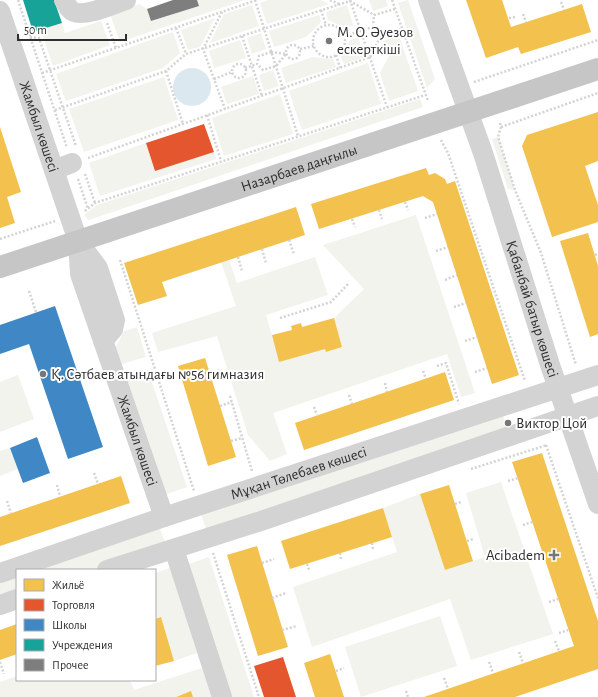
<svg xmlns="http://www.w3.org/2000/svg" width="598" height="697" font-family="'Alegreya Sans',sans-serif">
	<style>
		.green { fill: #f1f3ec }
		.water { fill: #dbe8ef }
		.homes { fill: #f2c14e }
		.shops { fill: #e4572e }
		.schools { fill: #3f88c5 }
		.public { fill: #17a398 }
		.building { fill: #7e7e7e }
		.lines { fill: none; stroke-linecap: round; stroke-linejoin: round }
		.path { stroke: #d3d3d3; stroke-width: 2.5; stroke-dasharray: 2 2; stroke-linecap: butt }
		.minor { stroke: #d3d3d3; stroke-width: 20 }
		.major { stroke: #c6c6c6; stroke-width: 22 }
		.poi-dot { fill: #777; stroke: #fff; stroke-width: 1.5 }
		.labels { text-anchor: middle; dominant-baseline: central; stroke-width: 4; stroke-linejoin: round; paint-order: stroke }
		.poi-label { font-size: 15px; fill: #2e2e2e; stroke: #fff; text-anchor: start }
		.street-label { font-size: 15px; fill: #2e2e2e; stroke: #fff }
	</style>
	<rect width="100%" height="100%" fill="#fff"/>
	<path class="green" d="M197,0H245L120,42L110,14L139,4L147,9L152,21L198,6Z
		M268,0H320L329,4L267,24L260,3Z
		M369,0H386L388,6L373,11Z
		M408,0L435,79L427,88L398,3Z
		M252,5L259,26L210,43L224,14Z
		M347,5L353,25L346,28L328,20L326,12Z
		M319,15L321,22L306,37L274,47L269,31Z
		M215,18L200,47L188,50L181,30Z
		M101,21L110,45L53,66L41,30L62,23L65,33Z
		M173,32L180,53L163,68L66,101L56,74Z
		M261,33L266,49L252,54L247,38Z
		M399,36L418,91L389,101L380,73L389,56L383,41Z
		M358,37L365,57L344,64L341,57L350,40Z
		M240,40L246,58L214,68L209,51Z
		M313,57L333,59L336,67L286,83L281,68Z
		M368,63L381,104L302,130L289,91Z
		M273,70L279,86L264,91L259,75Z
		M253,76L259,94L227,104L221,87Z
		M164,77L178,120L84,152L69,109Z
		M280,94L293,134L224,156L212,118Z
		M420,99L423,107L89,220L84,215L97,205Z
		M498,137L515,190L508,189L492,139Z
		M146,143L155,171L214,152L216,159L100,196L89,163Z
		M416,215L475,393L461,397L447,354L273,413L287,454L270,461L248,435L217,336L158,352L152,333L236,306L221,262L229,260L237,283L315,257L328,295L266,315L272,335L325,349L326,352L342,347L334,318L364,289L323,245Z
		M137,327L146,357L118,365L115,347L120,340L122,332Z
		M148,370L187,487L164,495L122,378Z
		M18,375L34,419L0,432V382Z
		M501,407L509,437L209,537L198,506Z
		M10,448L18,469L0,476V451Z
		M501,482L553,634L471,660L450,599L312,647L293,587L397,552L383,508L420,494L445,570L485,557L466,493Z
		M157,520L168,551L108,570H17V599L0,605V573Z
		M209,557L254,697H228L186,565Z
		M170,568L197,653L174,661L161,617L155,619V573Z
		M440,616L457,666L361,697L345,647Z
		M202,668L212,697H193L191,692L175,697H0V682L17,676V680H130L134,690Z"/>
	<path class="water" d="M173 87a19 19 0 1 1 38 0a19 19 0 1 1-38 0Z"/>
	<path class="homes" d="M466,0H502L511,27L582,4L591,32L521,54L518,47L486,58Z
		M598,112V161L585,166L598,205V222L552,237L522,146L527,135Z
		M0,127L21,192L7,197L15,223L0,228Z
		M426,168L429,175L435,173L445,179L447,184L455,181L519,375L492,384L433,202L423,196L319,229L311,204Z
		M296,207L305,235L162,282L167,296L138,305L124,263Z
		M588,233L598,266V334L590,337L560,241Z
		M334,318L342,347L326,352L325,349L279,362L272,335L292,330L291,326L301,323L302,327Z
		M205,358L236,457L208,466L178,366Z
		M445,372L454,400L304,450L295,423Z
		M542,453L598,621V669L515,697H424L574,646L512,462Z
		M121,476L130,503L0,546V517Z
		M449,485L473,561L445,570L420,494Z
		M383,508L392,537L290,569L281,541Z
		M257,546L288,647L258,656L227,555Z
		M161,617L174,661L155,666V619Z
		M17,624V654L0,660V630Z
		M330,654L344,697H315L304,663Z
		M191,691L193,697H176Z"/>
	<path class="shops" d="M204,124L214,152L155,171L146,143Z
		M283,657L296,697H264L254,666Z"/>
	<path class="schools" d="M55,306L103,447L68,459L29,344L0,354V325Z
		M37,437L50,473L23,483L10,448Z"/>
	<path class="public" d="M23,0H54L62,23L33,32Z"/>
	<path class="building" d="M173,0H197L199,6L151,21L147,9Z"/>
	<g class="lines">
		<path class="path" d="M18,0L67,148
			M255,0L298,136
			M330,0L339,4
			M350,0L387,107
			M392,0L428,101
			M561,2L564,10
			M395,9L374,15L373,27L381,36L402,29
			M321,10L326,25
			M222,12L203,49L225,109
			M523,14L526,22
			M509,18L515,17
			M107,23L116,48
			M313 41a16 16 0 1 1 32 0a16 16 0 1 1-32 0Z
			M176,28L186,54
			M242,36L262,96
			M345,36L373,27
			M30,37L39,38L76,146
			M286 52a7 7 0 1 1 14 0a7 7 0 1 1-14 0Z
			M300,49L314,46
			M271,52L286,54L276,66L263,70L257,64L259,56Z
			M336,55L340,68
			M232 71a7 7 0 1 1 14 0a7 7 0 1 1-14 0Z
			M245,68L257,64
			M166,71L183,124
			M42,73L257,0
			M214,79L232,72
			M474,82L598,40
			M55,110L166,71L186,54L350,1L374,15
			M207,115L221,161
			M500,123L501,127L498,137L515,190L541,253L576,365
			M501,127L598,93
			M441,140L448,153L525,381
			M88,158L370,57L381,36
			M85,174L95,203
			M78,179L88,209
			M405,202L408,210
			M379,210L382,219
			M85,211L95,203L425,95
			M425,218L437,214
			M352,219L355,227
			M0,239L55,221
			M289,240L294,254
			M262,249L266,263
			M436,251L448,247
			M595,255L598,254
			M238,257L242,271
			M120,260L194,491
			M445,280L457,275
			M29,291L36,312
			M454,307L466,303
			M280,318L331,302L349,283
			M465,341L477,337
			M437,366L446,363L459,404
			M423,371L426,379
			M475,372L487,368
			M210,373L222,370
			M385,383L387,392
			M349,395L352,404
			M230,396L252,471
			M220,406L232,402
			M314,407L317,415
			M231,441L242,438
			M546,445L598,598
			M471,469L547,445
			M94,473L98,484
			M508,481L518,478
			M57,485L60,496
			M7,501L11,513
			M455,504L461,502
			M523,525L532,522
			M467,541L473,539
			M372,543L373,550
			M213,553L259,697
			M340,553L341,560
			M535,560L544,557
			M262,563L274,559
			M307,564L309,570
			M272,598L286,593
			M549,602L558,599
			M282,630L297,626
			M559,633L568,630
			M555,641L559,651
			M519,652L523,663
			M0,662L4,674
			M489,662L493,673
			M336,671L344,668
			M444,678L448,689
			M406,691L408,697"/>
		<g class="minor">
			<path d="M64,0C67,5 69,10 74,12C85,17 114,4 126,0"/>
			<path id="s1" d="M428,0L483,153L550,365L598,504"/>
			<path id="s2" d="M0,11L78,241L80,274L164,517"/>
			<path d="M54,170L72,163"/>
			<path d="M78,241L98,268L115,320L113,329L103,341"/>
			<path d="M174,549L222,697"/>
			<path d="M107,570L261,521L598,406"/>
			<path id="s3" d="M0,573L164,517L598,375"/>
			<path d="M0,605L17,599"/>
		</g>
		<path class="major" id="s4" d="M0,267L598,69"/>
	</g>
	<g class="poi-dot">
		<circle cx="329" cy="41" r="4"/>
		<circle cx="43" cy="374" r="4"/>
		<circle cx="508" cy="423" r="4"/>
		<path d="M552 549h4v4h4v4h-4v4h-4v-4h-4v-4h4z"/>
	</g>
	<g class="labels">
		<g class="poi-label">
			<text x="337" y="32">М. О. Әуезов<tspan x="337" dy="17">ескерткіші</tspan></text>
			<text x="51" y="374">Қ. Сәтбаев атындағы №56 гимназия</text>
			<text x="516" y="423">Виктор Цой</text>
			<text x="545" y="555" text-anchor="end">Acibadem</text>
		</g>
		<g class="street-label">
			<text stroke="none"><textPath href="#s2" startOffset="122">Жамбыл көшесі</textPath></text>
			<text stroke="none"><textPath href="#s4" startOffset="315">Назарбаев даңғылы</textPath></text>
			<text stroke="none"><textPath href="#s1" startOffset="326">Қабанбай батыр көшесі</textPath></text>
			<text stroke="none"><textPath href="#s2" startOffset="452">Жамбыл көшесі</textPath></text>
			<text stroke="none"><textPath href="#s3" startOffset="315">Мұқан Төлебаев көшесі</textPath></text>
		</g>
	</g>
	<rect x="16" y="569" width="140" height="112" fill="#ffffff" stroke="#ababab"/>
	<rect x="24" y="579" width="20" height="12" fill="#f2c14e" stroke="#ababab"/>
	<text x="52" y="589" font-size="12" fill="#2e2e2e">Жильё</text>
	<rect x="24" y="599" width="20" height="12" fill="#e4572e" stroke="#ababab"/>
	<text x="52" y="609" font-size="12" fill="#2e2e2e">Торговля</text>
	<rect x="24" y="619" width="20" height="12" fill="#3f88c5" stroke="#ababab"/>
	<text x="52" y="629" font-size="12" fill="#2e2e2e">Школы</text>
	<rect x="24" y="639" width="20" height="12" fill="#17a398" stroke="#ababab"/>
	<text x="52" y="649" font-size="12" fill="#2e2e2e">Учреждения</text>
	<rect x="24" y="659" width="20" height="12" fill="#7e7e7e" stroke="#ababab"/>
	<text x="52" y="669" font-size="12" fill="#2e2e2e">Прочее</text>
	<path d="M18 34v6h108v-6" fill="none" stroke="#2e2e2e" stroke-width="2"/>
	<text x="24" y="34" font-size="12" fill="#2e2e2e" stroke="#ffffff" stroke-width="3" paint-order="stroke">50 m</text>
</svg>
